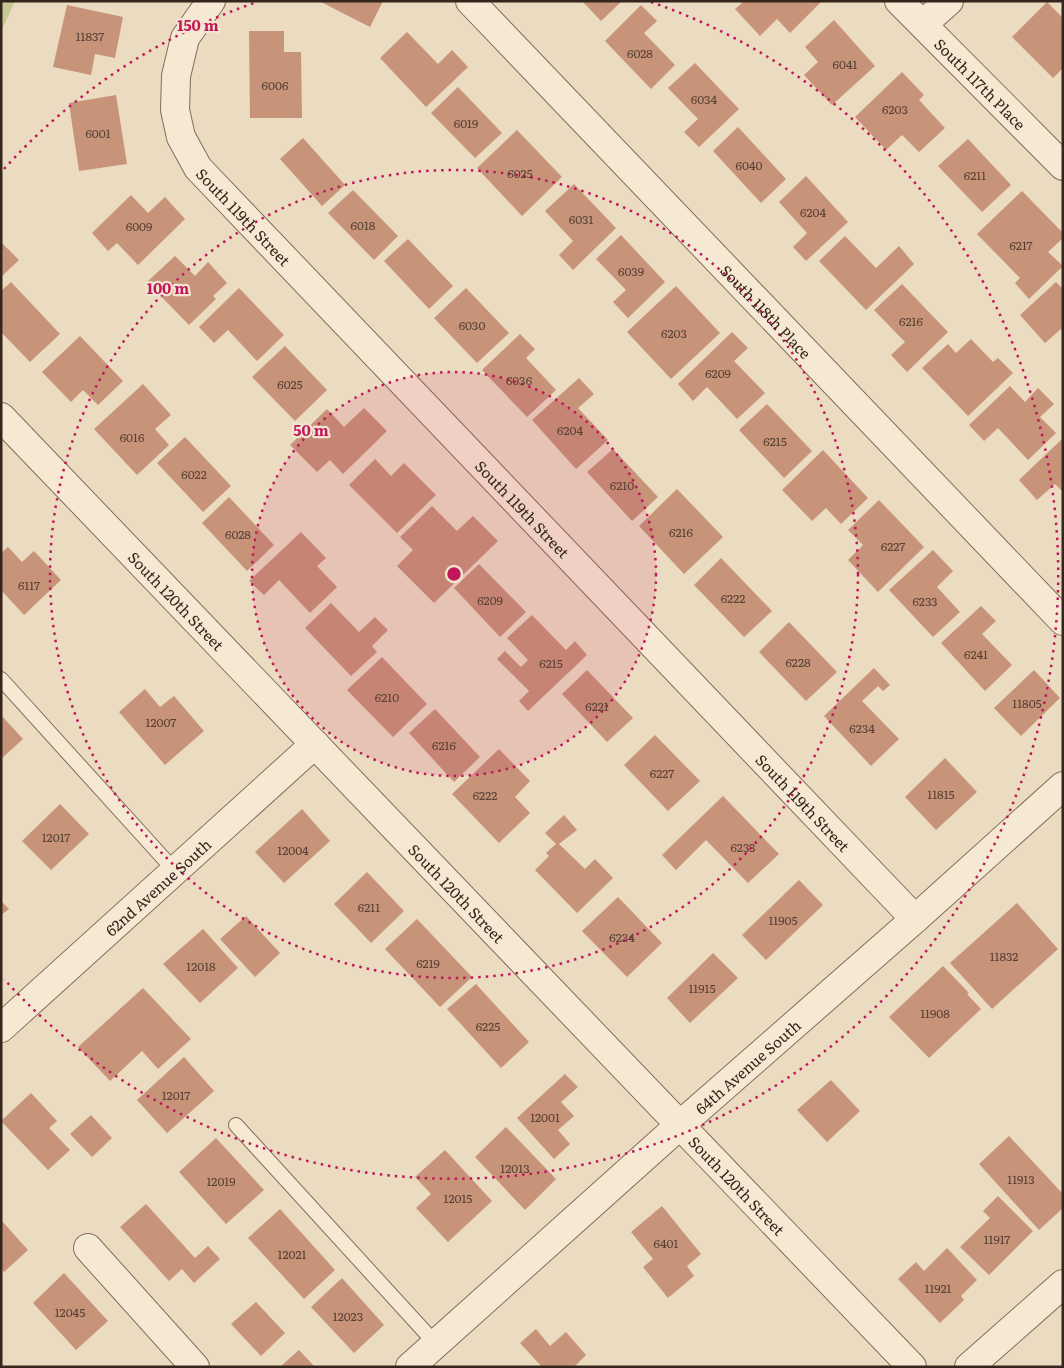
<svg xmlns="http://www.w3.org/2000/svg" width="1064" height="1368" font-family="Literata,serif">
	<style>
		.green { fill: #c7c896 }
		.building { fill: #c79379 }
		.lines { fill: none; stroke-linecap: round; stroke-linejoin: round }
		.lane-casing { stroke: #836c5a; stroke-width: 16 }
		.street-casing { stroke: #836c5a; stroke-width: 30 }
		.lane { stroke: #f6e9d4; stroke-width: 14 }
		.street { stroke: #f6e9d4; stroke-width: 28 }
		.ring { fill: none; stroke: #c2185b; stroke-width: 2.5; stroke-dasharray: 2.5 5 }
		.labels { text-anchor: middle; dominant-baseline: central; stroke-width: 4.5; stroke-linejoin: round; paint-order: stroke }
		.number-label { font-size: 12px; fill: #594134 }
		.street-label { font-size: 15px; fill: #34261d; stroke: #f3e6d0 }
		.centre { fill: #c2185b; stroke: #f3e6d0; stroke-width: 2.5 }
		.ring-label { font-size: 15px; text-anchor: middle; font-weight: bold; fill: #c2185b; stroke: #f3e6d0; stroke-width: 4.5; stroke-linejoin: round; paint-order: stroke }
	</style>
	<rect width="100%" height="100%" fill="#ebdbc1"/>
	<path class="green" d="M1,1H15L1,32Z"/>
	<path class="building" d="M319,1H383L370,27Z
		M582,1H622L601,21Z
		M744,1H822L790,33L777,19L760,36L735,9Z
		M1047,2L1063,18V68L1053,78L1012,37Z
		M67,5L123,17L115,58L95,54L91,75L53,67Z
		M641,5L657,21L644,33L675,65L651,89L605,41Z
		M834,20L875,66L832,105L804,75L818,62L805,47Z
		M249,31H284V52H301L302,118H250Z
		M407,32L438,64L452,50L468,67L426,107L380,58Z
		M695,63L739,109L699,147L684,132L698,119L668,88Z
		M902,72L924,95L919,100L945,128L919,152L902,135L886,150L855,117Z
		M458,87L502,133L475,158L431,113Z
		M116,95L127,164L79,171L69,103Z
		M738,127L786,179L761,203L713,151Z
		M517,130L562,177L522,216L477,168Z
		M303,138L345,185L322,206L280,159Z
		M968,139L1011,185L982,212L938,166Z
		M806,176L848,222L806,261L793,247L807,233L779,202Z
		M574,184L616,228L573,270L559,255L573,241L545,211Z
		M353,190L398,236L374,260L328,213Z
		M1022,191L1063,233V238L1048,252L1063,266L1029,299L1015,283L1020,278L977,234Z
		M131,195L148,213L165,197L185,219L138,265L117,243L108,251L92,233Z
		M621,235L665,282L628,318L613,302L626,290L596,259Z
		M845,236L876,268L899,246L914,264L866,310L819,261Z
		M408,239L453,286L429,309L384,261Z
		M1,242L19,260L1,277Z
		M175,256L195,276L208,262L227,283L213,296L216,299L189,325L147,282Z
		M11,282L60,334L30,362L1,332V291Z
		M1056,282L1063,289V331L1061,329L1045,343L1020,315Z
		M902,284L948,332L907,372L891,355L905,342L874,310Z
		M676,286L720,333L671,379L627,332Z
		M239,288L284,335L257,361L228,330L214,343L199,327Z
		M466,288L509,333L477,363L434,318Z
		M732,332L748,348L734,361L765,393L737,419L707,387L693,401L678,384Z
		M520,334L535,349L526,358L556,390L527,417L482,370Z
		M80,336L123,381L98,405L83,390L71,402L42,372Z
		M971,339L993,362L998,358L1013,373L968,416L922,368L948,344L956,353Z
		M285,346L327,390L295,421L252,377Z
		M579,378L594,394L578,408L608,440L576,469L532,420Z
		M143,384L171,415L155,429L169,445L137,475L94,429Z
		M1010,386L1025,402L1038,388L1054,404L1040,417L1056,433L1028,460L998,428L984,441L969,425Z
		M767,404L812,451L784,478L739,430Z
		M364,408L387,431L343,474L330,460L317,472L290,445L327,409L344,427Z
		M185,437L231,486L203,512L157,463Z
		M1063,438V492L1055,484L1037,500L1019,480Z
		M613,449L658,497L632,521L587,472Z
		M823,450L868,498L841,524L826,508L812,521L782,490Z
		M375,459L391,476L404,463L436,495L397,533L349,485Z
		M677,489L723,537L684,574L639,526Z
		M229,497L274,545L247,571L202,523Z
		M879,500L924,547L878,592L848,560L863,545L848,530Z
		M432,506L457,531L473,516L498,541L434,603L397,566L413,550L400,537Z
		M301,532L326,558L317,566L337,587L310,613L279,580L264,595L249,581Z
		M8,547L22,562L34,551L61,580L24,615L1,590V553Z
		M933,550L953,571L937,587L960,612L933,637L889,590Z
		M721,558L772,611L744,637L694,585Z
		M479,564L526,612L500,637L454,588Z
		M331,603L359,632L375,617L388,630L372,646L377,652L351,676L305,628Z
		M981,606L996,621L982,634L1012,665L985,691L941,643Z
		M532,615L566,650L575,641L587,655L528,711L519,701L529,691L497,659L505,651L521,667L528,660L507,638Z
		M789,622L837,672L806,701L759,652Z
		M382,657L427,704L393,737L347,690Z
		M874,668L890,685L883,691L878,686L862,701L899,739L871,766L824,716Z
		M587,670L633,718L607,742L562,694Z
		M1034,670L1060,698L1021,736L994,708Z
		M145,689L160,707L174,696L204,731L165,765L119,712Z
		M435,709L480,757L454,782L409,733Z
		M1,715L23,739L1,759Z
		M655,735L700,781L668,811L624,765Z
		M499,749L530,781L515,797L530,813L499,843L452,794Z
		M945,758L977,792L936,830L905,797Z
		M723,796L779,854L748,883L706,840L676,870L662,855Z
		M60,804L89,834L51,870L22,841Z
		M302,809L330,841L284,883L255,852Z
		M564,815L577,830L559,844L585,869L595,859L613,878L577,913L535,870L549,856L546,853L556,844L545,833Z
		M367,872L404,911L371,943L334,904Z
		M799,880L823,905L766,960L742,935Z
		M618,897L662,943L627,977L582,931Z
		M1,901L9,909L1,915Z
		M1017,903L1058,949L992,1009L950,963Z
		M246,916L280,953L255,977L220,939Z
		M417,919L472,977L440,1007L385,949Z
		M203,929L238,968L200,1003L163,964Z
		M713,953L738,978L690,1023L667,998Z
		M943,966L969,993L967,994L981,1009L929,1058L889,1017Z
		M476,984L529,1042L501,1068L447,1009Z
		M143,988L191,1039L158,1069L142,1051L110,1081L78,1047Z
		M184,1057L214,1091L167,1133L137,1100Z
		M565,1074L578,1087L561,1102L574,1116L558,1130L570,1144L554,1159L517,1118Z
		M831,1080L860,1111L827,1142L797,1110Z
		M31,1093L57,1121L49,1128L70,1150L48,1170L1,1121Z
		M91,1115L112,1138L92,1157L70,1134Z
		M506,1127L556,1179L525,1210L475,1157Z
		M1009,1136L1063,1194V1208L1039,1230L979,1164Z
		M216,1138L264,1190L226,1224L179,1172Z
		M445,1150L492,1201L448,1242L416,1208L431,1194L415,1177Z
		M998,1196L1033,1231L989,1275L960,1247L990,1218L983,1211Z
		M146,1204L195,1258L208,1246L220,1259L194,1283L182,1269L169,1281L120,1227Z
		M662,1206L701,1254L687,1266L694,1276L668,1298L643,1267L653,1259L631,1232Z
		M280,1209L335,1270L304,1299L248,1238Z
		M1,1220L28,1250L4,1272L1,1269Z
		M947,1248L977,1280L961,1296L964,1300L940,1323L898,1279L916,1262L924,1271Z
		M64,1273L108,1321L76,1350L33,1303Z
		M342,1278L384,1325L354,1353L311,1307Z
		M256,1302L285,1333L261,1356L231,1324Z
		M536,1329L550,1346L566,1332L586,1355L574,1367H542L520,1343Z
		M299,1350L315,1367H280Z"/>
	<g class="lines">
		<g class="lane-casing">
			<path id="lane" d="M1,679L175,871
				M236,1125L436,1344"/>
		</g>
		<g class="street-casing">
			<g id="street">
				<path id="s1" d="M211,1L185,38L176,76L175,110L181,137L198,168L915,919"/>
				<path id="s2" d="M470,1L1063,621"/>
				<path id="s3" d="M899,1L1063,166"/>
				<path d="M923,24L949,1"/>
				<path id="s4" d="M1,417L912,1367"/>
				<path id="s5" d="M1,1028L315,744"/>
				<path d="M88,1248L195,1367"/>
				<path id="s6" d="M410,1367L680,1125L915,919L1063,786"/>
				<path d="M969,1367L1063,1284"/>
			</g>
		</g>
		<use href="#lane" class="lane"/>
		<use href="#street" class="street"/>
	</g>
	<circle cx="454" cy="574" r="202" fill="#c2185b" fill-opacity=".12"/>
	<g class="ring">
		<circle cx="454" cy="574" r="202"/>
		<circle cx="454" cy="574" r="404"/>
		<path d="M4 169A605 605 0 0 1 257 2M651 2A605 605 0 1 1 4 979"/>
	</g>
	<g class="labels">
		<g class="number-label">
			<text x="90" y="36">11837</text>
			<text x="640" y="53">6028</text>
			<text x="845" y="64">6041</text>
			<text x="275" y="85">6006</text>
			<text x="704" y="99">6034</text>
			<text x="895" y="109">6203</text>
			<text x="466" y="123">6019</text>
			<text x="98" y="133">6001</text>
			<text x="749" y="165">6040</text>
			<text x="520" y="173">6025</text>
			<text x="975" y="175">6211</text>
			<text x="813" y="212">6204</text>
			<text x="581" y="219">6031</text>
			<text x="363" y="225">6018</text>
			<text x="139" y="226">6009</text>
			<text x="1021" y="245">6217</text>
			<text x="631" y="271">6039</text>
			<text x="911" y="321">6216</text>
			<text x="472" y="325">6030</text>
			<text x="674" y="333">6203</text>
			<text x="718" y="373">6209</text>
			<text x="519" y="380">6036</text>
			<text x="290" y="384">6025</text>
			<text x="570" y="430">6204</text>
			<text x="132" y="437">6016</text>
			<text x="775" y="441">6215</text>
			<text x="194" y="474">6022</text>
			<text x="622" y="485">6210</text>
			<text x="681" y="532">6216</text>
			<text x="238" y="534">6028</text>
			<text x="893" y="546">6227</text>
			<text x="29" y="585">6117</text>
			<text x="733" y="598">6222</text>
			<text x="490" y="600">6209</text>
			<text x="925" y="601">6233</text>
			<text x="976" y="654">6241</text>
			<text x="798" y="662">6228</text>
			<text x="551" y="663">6215</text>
			<text x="387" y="697">6210</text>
			<text x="1027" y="703">11805</text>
			<text x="597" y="706">6221</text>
			<text x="161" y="722">12007</text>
			<text x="862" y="728">6234</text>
			<text x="444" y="745">6216</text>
			<text x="662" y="773">6227</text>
			<text x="941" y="794">11815</text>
			<text x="485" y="795">6222</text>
			<text x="56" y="837">12017</text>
			<text x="743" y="847">6233</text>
			<text x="293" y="850">12004</text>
			<text x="369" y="907">6211</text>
			<text x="783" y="920">11905</text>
			<text x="622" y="937">6234</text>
			<text x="1004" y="956">11832</text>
			<text x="428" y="963">6219</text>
			<text x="201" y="966">12018</text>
			<text x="702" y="988">11915</text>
			<text x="935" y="1013">11908</text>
			<text x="488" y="1026">6225</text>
			<text x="176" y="1095">12017</text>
			<text x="545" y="1117">12001</text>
			<text x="515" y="1168">12013</text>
			<text x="1021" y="1179">11913</text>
			<text x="221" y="1181">12019</text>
			<text x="458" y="1198">12015</text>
			<text x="997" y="1239">11917</text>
			<text x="666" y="1243">6401</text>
			<text x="292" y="1254">12021</text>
			<text x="938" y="1288">11921</text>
			<text x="70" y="1312">12045</text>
			<text x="348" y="1316">12023</text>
		</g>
		<g class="street-label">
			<text stroke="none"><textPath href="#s3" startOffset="116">South 117th Place</textPath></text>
			<text stroke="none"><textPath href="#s1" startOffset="248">South 119th Street</textPath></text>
			<text stroke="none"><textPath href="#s2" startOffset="429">South 118th Place</textPath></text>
			<text stroke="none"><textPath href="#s1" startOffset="652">South 119th Street</textPath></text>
			<text stroke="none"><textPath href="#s4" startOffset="254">South 120th Street</textPath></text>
			<text stroke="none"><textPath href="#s1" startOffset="1058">South 119th Street</textPath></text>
			<text stroke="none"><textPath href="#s5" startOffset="211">62nd Avenue South</textPath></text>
			<text stroke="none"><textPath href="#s4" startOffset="659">South 120th Street</textPath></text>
			<text stroke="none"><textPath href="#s6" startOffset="452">64th Avenue South</textPath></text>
			<text stroke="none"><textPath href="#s4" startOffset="1064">South 120th Street</textPath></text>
		</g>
	</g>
	<circle cx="454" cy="574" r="8" class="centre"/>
	<g class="ring-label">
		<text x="198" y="31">150 m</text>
		<text x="168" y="294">100 m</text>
		<text x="311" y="436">50 m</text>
	</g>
	<rect width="1064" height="1368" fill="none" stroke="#34261d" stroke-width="5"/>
</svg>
